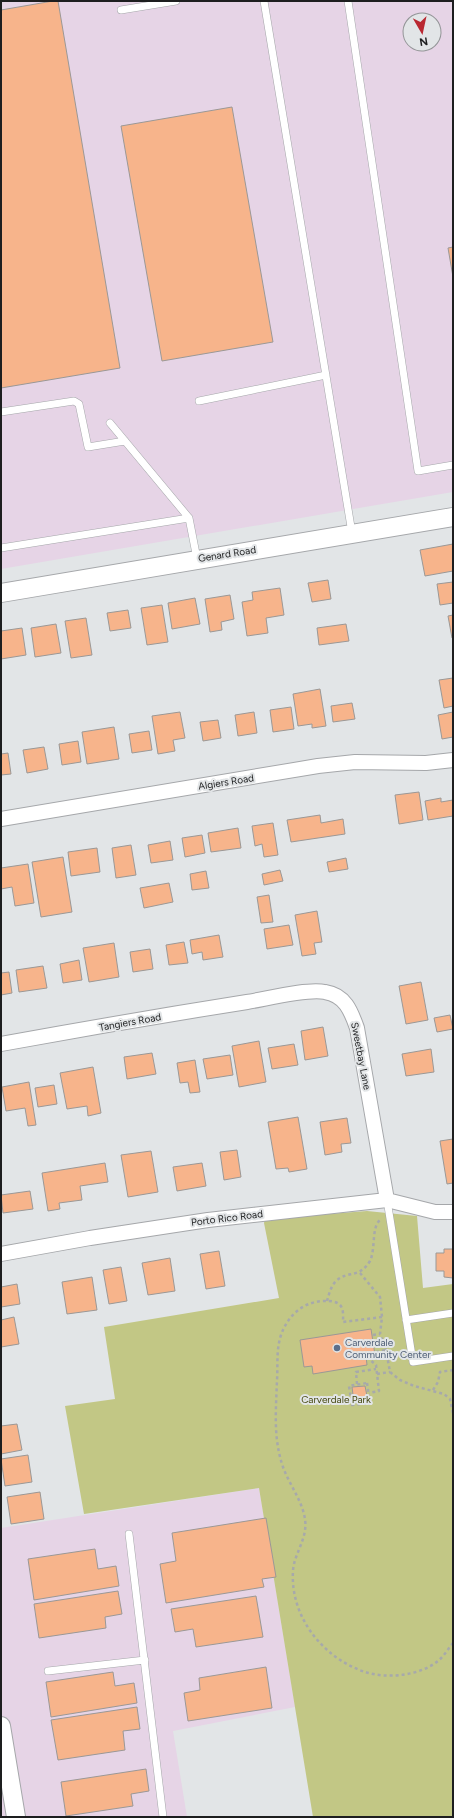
<svg xmlns="http://www.w3.org/2000/svg" width="454" height="1818" font-family="Figtree,sans-serif">
	<style>
		.industrial { fill: #e6d4e6; fill-rule: evenodd }
		.green { fill: #c2c785 }
		.building { fill: #f7b48b; stroke: #9b9896 }
		.lines { fill: none; stroke-linecap: round; stroke-linejoin: round }
		.service-casing { stroke: #a5a7aa; stroke-width: 8 }
		.minor-casing { stroke: #a5a7aa; stroke-width: 16 }
		.tertiary-casing { stroke: #a5a7aa; stroke-width: 20 }
		.path { stroke: #a7a9ab; stroke-width: 2.5; stroke-dasharray: 3 3; stroke-linecap: butt }
		.service { stroke: #fff; stroke-width: 7 }
		.minor { stroke: #fff; stroke-width: 14 }
		.tertiary { stroke: #fff; stroke-width: 18 }
		.service-dot { fill: #5c6f8a; stroke: #e2e5e7; stroke-width: 1.5 }
		.labels { text-anchor: middle; dominant-baseline: central; stroke-width: 4; stroke-linejoin: round; paint-order: stroke }
		.street-label { font-size: 10px; fill: #1d1e1f; stroke: #e2e5e7 }
		.service-label { font-size: 10px; fill: #4e5e75; stroke: #e2e5e7; text-anchor: start }
		.park-label { font-size: 10px; fill: #464911; stroke: #e2e5e7 }
	</style>
	<rect width="100%" height="100%" fill="#e2e5e7"/>
	<path class="industrial" d="M1,1H453V492L1,569ZM410,20H434V44H410Z
		M259,1488L295,1707L173,1731L187,1817H1V1528Z"/>
	<path class="green" d="M367,1211L417,1216L423,1288L453,1284V1817H313L259,1488L84,1514L65,1406L115,1399L104,1327L279,1298L264,1223L265,1219Z"/>
	<path class="building" d="M53,1H58L120,368L1,388V10Z
		M232,107L273,342L162,361L121,126Z
		M453,247V277L448,248Z
		M453,544V571L425,576L420,550Z
		M328,580L331,599L312,602L308,583Z
		M453,582V603L440,605L437,584Z
		M280,588L284,615L266,618L268,633L247,636L242,602L253,600L252,592Z
		M230,595L234,619L221,622L222,630L210,632L205,599Z
		M195,598L200,624L172,629L168,603Z
		M162,605L168,642L147,645L141,608Z
		M128,610L131,628L110,631L107,613Z
		M453,615V638H452L448,616Z
		M86,618L92,655L71,658L65,621Z
		M56,624L61,653L35,657L31,628Z
		M346,624L349,641L319,645L317,628Z
		M22,628L26,655L1,659V631Z
		M453,678V706L444,708L439,680Z
		M320,689L326,726L312,728V724L298,726L293,694Z
		M352,703L355,719L333,722L331,706Z
		M291,707L294,729L273,732L270,710Z
		M180,712L185,738L173,740L175,751L158,754L152,716Z
		M254,712L257,733L238,736L235,715Z
		M453,712V737L442,739L438,715Z
		M218,720L221,738L203,741L200,722Z
		M114,727L119,759L87,764L82,732Z
		M149,731L152,750L132,753L129,734Z
		M78,741L81,762L62,765L59,744Z
		M44,747L48,769L27,773L23,750Z
		M8,753L11,774L1,775V754Z
		M419,792L423,820L399,824L395,795Z
		M441,798V802L453,800V816L428,820L425,801Z
		M320,815L321,823L343,819L345,834L291,842L287,820Z
		M273,823L278,855L264,857L262,844L255,846L252,826Z
		M238,828L241,848L211,852L208,833Z
		M202,835L205,853L185,857L182,838Z
		M170,841L173,860L151,863L148,845Z
		M131,845L136,875L116,878L112,848Z
		M97,848L100,872L71,876L68,852Z
		M63,857L72,912L41,917L32,862Z
		M346,858L348,869L329,872L327,862Z
		M28,864L34,903L15,906L12,887L1,889V868Z
		M280,870L283,881L264,885L262,874Z
		M206,871L209,888L192,890L190,874Z
		M169,883L173,902L144,908L140,888Z
		M269,895L273,922L261,923L257,897Z
		M317,911L322,942L314,943L316,954L302,956L295,915Z
		M289,925L293,945L267,949L264,929Z
		M219,935L223,957L203,960L202,952L192,954L190,940Z
		M184,942L188,963L169,965L166,945Z
		M114,943L119,977L89,982L83,948Z
		M150,949L153,969L133,972L130,952Z
		M79,960L82,980L63,983L60,964Z
		M43,966L47,988L19,992L16,970Z
		M9,972L12,993L1,995V973Z
		M421,982L428,1020L406,1024L399,986Z
		M450,1015L453,1029L437,1032L434,1018Z
		M323,1027L328,1056L305,1060L301,1031Z
		M259,1041L266,1082L239,1087L232,1046Z
		M294,1044L298,1065L272,1069L268,1048Z
		M431,1049L434,1072L406,1076L402,1054Z
		M152,1053L156,1074L127,1079L124,1057Z
		M230,1055L233,1075L207,1079L203,1059Z
		M195,1060L200,1092L190,1093L188,1082L180,1083L177,1063Z
		M93,1067L101,1113L88,1116L87,1106L67,1109L60,1073Z
		M29,1082L36,1125L28,1126L25,1108L6,1111L2,1087Z
		M54,1085L57,1104L38,1107L35,1088Z
		M298,1117L307,1169L289,1172L288,1168L276,1169L268,1122Z
		M347,1118L351,1143L341,1144L342,1152L325,1155L320,1122Z
		M453,1139V1183L447,1184L440,1141Z
		M237,1150L241,1177L224,1180L220,1152Z
		M151,1151L158,1192L128,1197L121,1155Z
		M105,1163L108,1182L80,1186L82,1200L59,1203L60,1209L48,1211L42,1173Z
		M202,1163L206,1186L177,1191L173,1167Z
		M30,1191L33,1209L3,1213L1,1195Z
		M444,1249H453V1278L444,1277V1271H436V1253H444Z
		M219,1251L225,1286L206,1289L200,1254Z
		M170,1258L175,1291L148,1295L142,1263Z
		M121,1267L127,1301L109,1304L103,1270Z
		M92,1277L97,1310L67,1314L62,1282Z
		M17,1284L20,1304L1,1307V1287Z
		M14,1317L19,1344L1,1347V1320Z
		M371,1329L375,1355L366,1356L367,1365L313,1374L312,1366L304,1367L300,1340Z
		M365,1386L368,1401L354,1403L352,1387Z
		M17,1424L22,1450L1,1454V1426Z
		M28,1455L32,1482L5,1486L1,1459Z
		M40,1492L44,1519L11,1524L7,1497Z
		M266,1518L276,1577L262,1579L264,1587L166,1603L160,1564L176,1561L172,1533Z
		M95,1549L98,1569L116,1566L119,1586L34,1600L28,1559Z
		M118,1591L122,1614L105,1617L106,1628L39,1638L34,1604Z
		M256,1596L263,1637L196,1647L193,1629L175,1632L171,1609Z
		M266,1667L272,1708L188,1721L184,1693L200,1690L199,1678Z
		M113,1672L115,1686L134,1683L137,1703L51,1717L46,1682Z
		M137,1707L140,1729L123,1731L125,1750L58,1760L51,1720Z
		M146,1769L149,1791L131,1794L133,1806L66,1816L61,1782Z"/>
	<g class="lines">
		<g class="service-casing">
			<path id="service" d="M264,1L352,533
				M348,1L418,471L453,465
				M121,10L176,1
				M199,401L326,375
				M1,412L74,401L79,404L88,447L125,441
				M110,423L189,518L197,559
				M1,548L189,518
				M387,1200L413,1362L453,1356
				M406,1320L453,1313
				M129,1534L163,1817
				M48,1671L145,1660"/>
		</g>
		<g class="minor-casing">
			<path id="minor" d="M1,819L318,766L355,762L426,763L453,760
				M1,1044C83,1029 165,1015 247,1002C266,999 308,988 325,992C345,995 351,1011 357,1028L387,1200
				M1,1254L90,1238L208,1220L387,1200L435,1212H453"/>
		</g>
		<g class="tertiary-casing">
			<path id="tertiary" d="M1,593L453,517
				M1,1726L16,1817"/>
		</g>
		<path class="path" d="M360,1273L380,1297L382,1317L380,1334L386,1350L390,1372L400,1380L414,1386L444,1394L450,1399L453,1413
			M327,1301C329,1294 331,1286 336,1281C348,1270 359,1279 370,1261C376,1248 371,1228 380,1220
			M382,1317L343,1322C343,1317 344,1309 340,1305C336,1301 330,1301 325,1301C304,1301 288,1315 281,1335C276,1350 278,1365 277,1380C276,1410 273,1438 283,1467C289,1484 302,1500 305,1519C308,1539 294,1553 293,1571C290,1617 323,1658 365,1672C387,1679 419,1676 438,1661C444,1656 448,1649 453,1643
			M373,1335L380,1334
			M376,1352L386,1350
			M367,1357L376,1365L379,1391L369,1393
			M377,1374L390,1372
			M367,1383L370,1403L352,1405L349,1386Z
			M357,1384L356,1372L376,1369
			M433,1390L438,1382L440,1372L453,1370"/>
		<use href="#service" class="service"/>
		<use href="#minor" class="minor"/>
		<use href="#tertiary" class="tertiary"/>
	</g>
	<circle class="service-dot" cx="337" cy="1348" r="4"/>
	<g class="labels">
		<g class="street-label">
			<text transform="translate(227 554) rotate(-9)">Genard Road</text>
			<text transform="translate(226 782) rotate(-9)">Algiers Road</text>
			<text transform="translate(130 1022) rotate(-10)">Tangiers Road</text>
			<text transform="translate(361 1056) rotate(79)">Sweetbay Lane</text>
			<text transform="translate(227 1218) rotate(-7)">Porto Rico Road</text>
		</g>
		<g class="service-label">
			<text x="345" y="1342">Carverdale<tspan x="345" dy="12">Community Center</tspan></text>
		</g>
		<g class="park-label">
			<text x="336" y="1399">Carverdale Park</text>
		</g>
	</g>
	<rect width="454" height="1818" fill="none" stroke="#1d1e1f" stroke-width="4"/>
	<g transform="translate(422 32) rotate(171)"><circle r="19" fill="#e2e5e7" stroke="#939597"/>
	<path d="M0-3L7 15L0 10L-7 15Z" fill="#b92831"/>
	<text y="-6" font-size="11" font-weight="bold" text-anchor="middle" fill="#1d1e1f">N</text>
	</g>
</svg>
